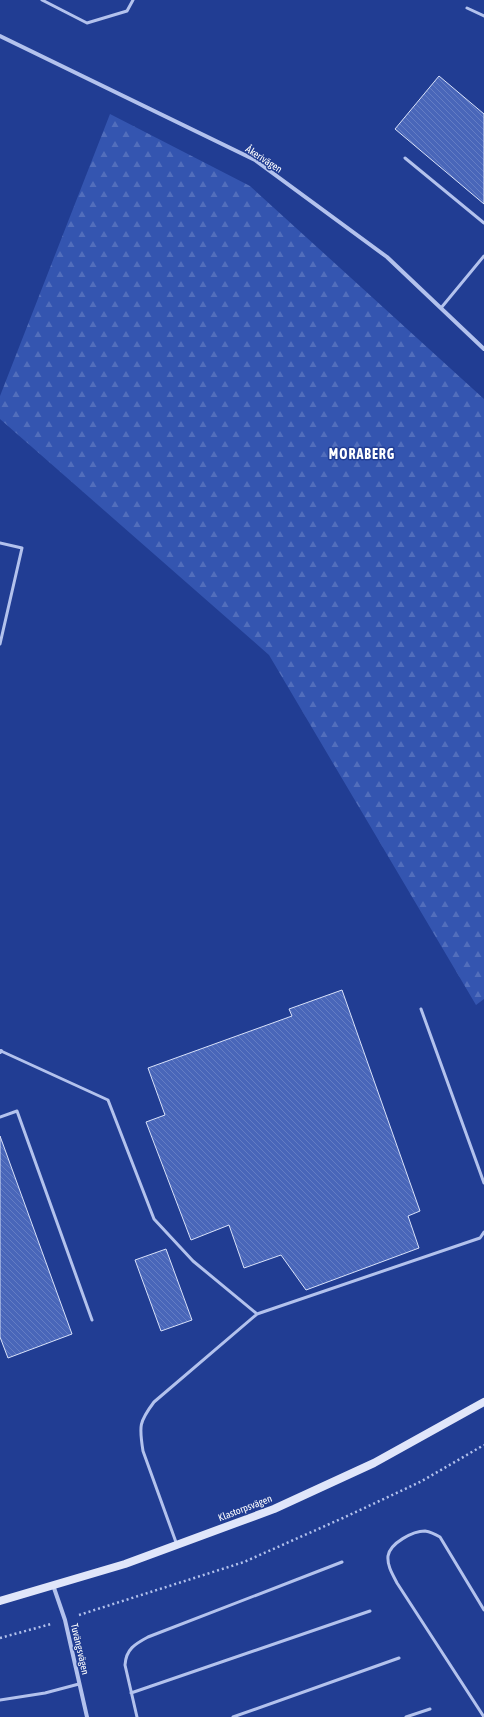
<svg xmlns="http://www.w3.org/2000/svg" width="484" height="1717" font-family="'Asap Condensed',sans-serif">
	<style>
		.forest { fill: url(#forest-firs) }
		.building { fill: url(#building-back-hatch); stroke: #d9e2fa }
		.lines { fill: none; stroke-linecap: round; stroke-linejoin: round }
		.path { stroke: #b3c2ed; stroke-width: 2.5; stroke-dasharray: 2 3; stroke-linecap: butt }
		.lane { stroke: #b3c2ed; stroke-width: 3 }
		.street { stroke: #b3c2ed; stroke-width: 4 }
		.secondary { stroke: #e0e6fa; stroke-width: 8 }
		.labels { text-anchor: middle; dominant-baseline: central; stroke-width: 3; stroke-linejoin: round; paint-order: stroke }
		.street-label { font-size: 10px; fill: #fff; stroke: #213d93 }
		.district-label { font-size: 14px; font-weight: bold; letter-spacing: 1px; fill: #fff; stroke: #213d93 }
	</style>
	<defs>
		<pattern id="forest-firs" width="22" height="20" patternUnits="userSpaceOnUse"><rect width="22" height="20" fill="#3455b0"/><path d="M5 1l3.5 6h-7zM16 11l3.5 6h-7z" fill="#526ebc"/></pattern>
		<pattern id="building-back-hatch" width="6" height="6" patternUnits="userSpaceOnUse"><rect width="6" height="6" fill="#4966b9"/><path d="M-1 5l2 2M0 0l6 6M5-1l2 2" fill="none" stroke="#647dc4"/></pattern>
	</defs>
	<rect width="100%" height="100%" fill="#213d93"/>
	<path class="forest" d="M110,114L250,186L484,399V999L476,1005L269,655L0,419V396Z"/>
	<path class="building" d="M439,76L484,114V204L395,129Z
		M342,990L420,1211L408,1216L419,1248L306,1290L281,1255L244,1268L229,1225L191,1240L146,1122L165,1115L148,1068L292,1016L289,1009Z
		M0,1136L72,1334L8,1358L0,1337Z
		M166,1249L192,1320L161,1331L135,1260Z"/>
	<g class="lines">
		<path class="path" d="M79,1615L244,1562L343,1518L420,1482L484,1445
			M0,1638L51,1624"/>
		<path class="lane" d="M42,0L87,23L127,11L133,0
			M467,8L484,16
			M405,158L484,223
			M441,308L484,256
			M0,543L22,548L0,644
			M421,1009L484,1183
			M1,1051L108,1100L154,1219L193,1261L257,1314L480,1238L484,1232
			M0,1117L17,1111L92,1320
			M177,1545L143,1451C139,1426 139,1422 154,1402L257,1314
			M484,1610L440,1537C435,1534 431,1532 425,1531C413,1531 390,1543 388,1556C387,1566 393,1575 397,1583L484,1717
			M131,1693L370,1611
			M0,1700L45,1693L79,1684
			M137,1717L125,1665C126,1649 135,1644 148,1637L342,1562
			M233,1717L399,1658
			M406,1717L430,1709"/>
		<path class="street" d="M0,36L255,160L387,257L484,349
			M0,1052L1,1051
			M53,1585L65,1620L87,1717"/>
		<path class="secondary" d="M0,1601L125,1564L274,1509L374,1463L484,1402"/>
	</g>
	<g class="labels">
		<g class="street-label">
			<text transform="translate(264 159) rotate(33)">Åkerivägen</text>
			<text transform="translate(245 1508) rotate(-21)">Klastorpsvägen</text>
			<text transform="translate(80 1649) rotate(77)">Tuvängsvägen</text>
		</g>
		<g class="district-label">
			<text x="362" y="454">MORABERG</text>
		</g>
	</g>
</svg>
